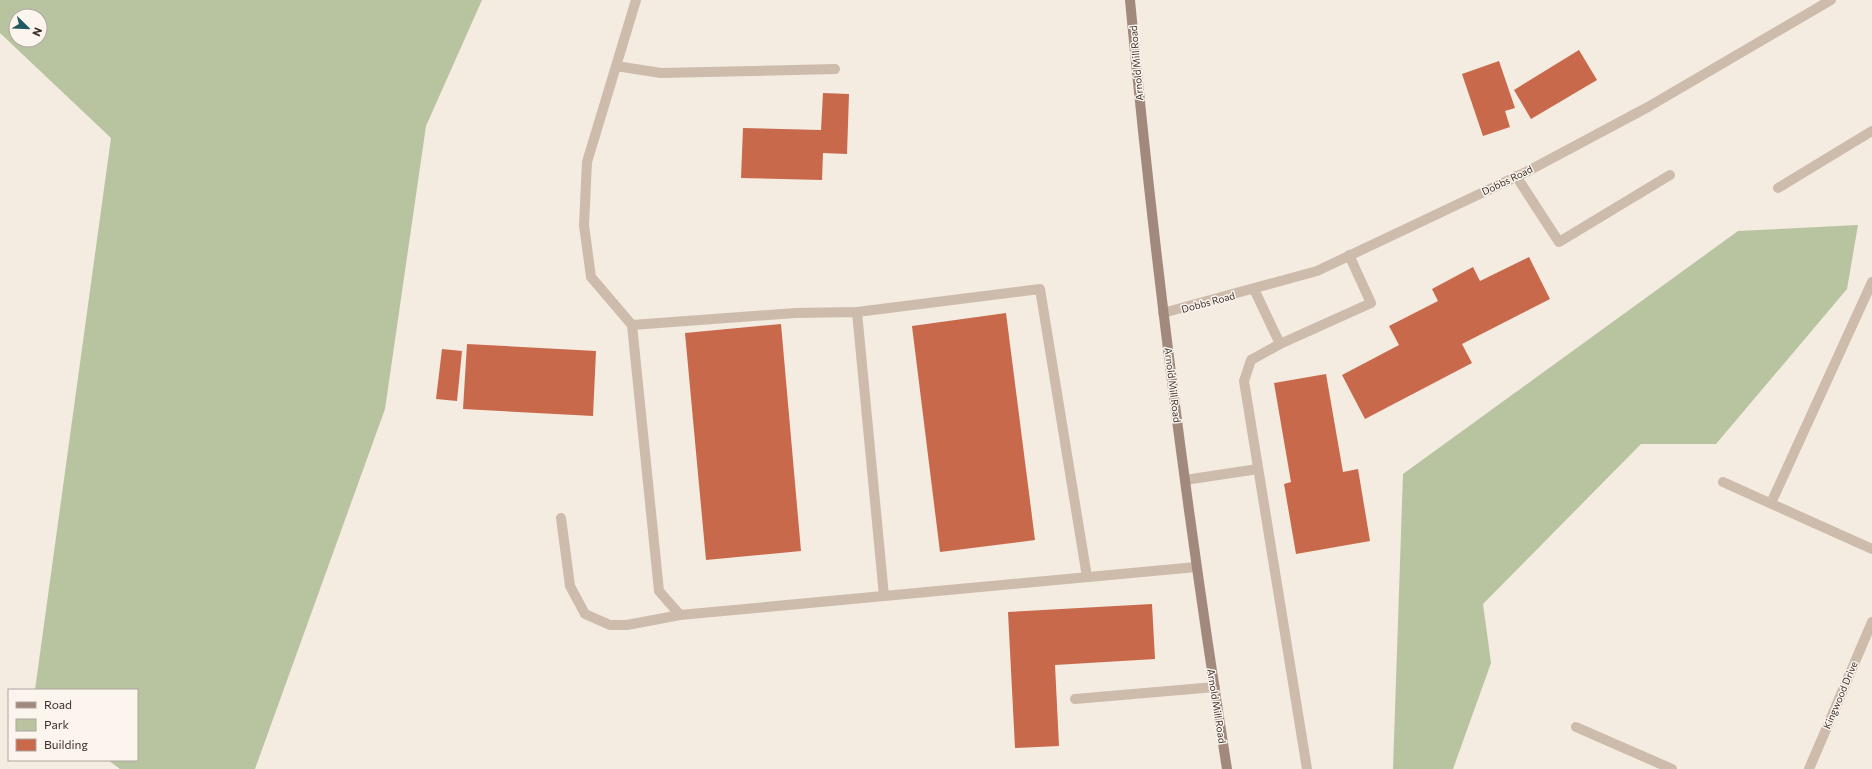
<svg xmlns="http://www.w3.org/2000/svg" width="1872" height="769" font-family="Commissioner,sans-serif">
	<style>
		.green { fill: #b8c4a0; fill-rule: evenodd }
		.building { fill: #c8694b }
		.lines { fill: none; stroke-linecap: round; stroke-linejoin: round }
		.service { stroke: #cdbbac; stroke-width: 10 }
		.minor { stroke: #cdbbac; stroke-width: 10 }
		.secondary { stroke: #a18a7d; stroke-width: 10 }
		.labels { text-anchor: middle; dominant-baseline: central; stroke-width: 3; stroke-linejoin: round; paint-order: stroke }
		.street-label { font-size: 10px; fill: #3b302b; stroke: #fbf5ee }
	</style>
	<rect width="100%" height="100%" fill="#f4ebe1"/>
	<path class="green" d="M0,0H482L426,126L385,409L255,769H120L108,760H137V690H35L111,138L0,33ZM16,16H40V40H16Z
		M1858,225L1847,289L1716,444H1641L1483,604L1491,663L1453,769H1393L1403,474L1738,231Z"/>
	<path class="building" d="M1579,50L1597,80L1531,119L1514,90Z
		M1499,61L1515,108L1505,111L1510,127L1483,136L1462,74Z
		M823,93L849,94L847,154L823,153L822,180L741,178L743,128L821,130Z
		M1529,257L1550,299L1462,344L1472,363L1365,419L1342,375L1399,345L1389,326L1438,301L1432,289L1473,267L1480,281Z
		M1006,313L1035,540L940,552L912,326Z
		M781,324L801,551L706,560L685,333Z
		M467,344L596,351L593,416L463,409Z
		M442,349L462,351L457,401L436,399Z
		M1326,374L1343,472L1358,469L1370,541L1296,554L1284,484L1291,482L1274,383Z
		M1152,604L1155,659L1055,665L1059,746L1015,748L1008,612Z"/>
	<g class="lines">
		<path class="service" d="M616,66L661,73L835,69
			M1516,176L1559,242L1670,175
			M1254,289L1280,344L1371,303L1349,255
			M857,312L884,596
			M632,325L591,277L584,225L587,162L636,0
			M1280,344L1251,360L1244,381L1307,769
			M1185,480L1258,469
			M561,518L570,586L585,614L610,625H627L680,615
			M1087,577L1040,289L857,312L795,313L632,325L659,591L680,615L1196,567
			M1075,699L1215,687"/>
		<path class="minor" d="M1778,188L1872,131
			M1163,313L1317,271L1526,172L1648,107L1831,0
			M1723,482L1872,549
			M1771,503L1872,282
			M1576,727L1672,769
			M1809,769L1872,622"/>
		<path class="secondary" d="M1130,0C1154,257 1187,514 1227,769"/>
	</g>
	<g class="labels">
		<g class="street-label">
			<text transform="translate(1136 63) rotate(-95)">Arnold Mill Road</text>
			<text transform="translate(1507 180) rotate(-26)">Dobbs Road</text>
			<text transform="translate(1208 302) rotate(-15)">Dobbs Road</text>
			<text transform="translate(1173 385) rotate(83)">Arnold Mill Road</text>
			<text transform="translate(1840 695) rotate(-67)">Kingwood Drive</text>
			<text transform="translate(1217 706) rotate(81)">Arnold Mill Road</text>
		</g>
	</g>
	<rect x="8" y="689" width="130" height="72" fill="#fbf5ee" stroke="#aea6a0"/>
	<rect x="16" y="702" width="20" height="6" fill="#a18a7d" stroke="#aea6a0"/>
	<text x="44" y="709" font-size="12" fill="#3b302b">Road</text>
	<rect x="16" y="719" width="20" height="12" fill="#b8c4a0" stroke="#aea6a0"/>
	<text x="44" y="729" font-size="12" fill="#3b302b">Park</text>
	<rect x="16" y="739" width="20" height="12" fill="#c8694b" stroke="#aea6a0"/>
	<text x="44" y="749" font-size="12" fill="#3b302b">Building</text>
	<g transform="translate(28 28) rotate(113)"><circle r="19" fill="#fbf5ee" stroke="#aea6a0"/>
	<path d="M0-3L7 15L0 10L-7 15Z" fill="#1f5a5e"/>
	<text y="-6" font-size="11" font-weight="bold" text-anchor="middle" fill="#3b302b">N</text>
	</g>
</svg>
